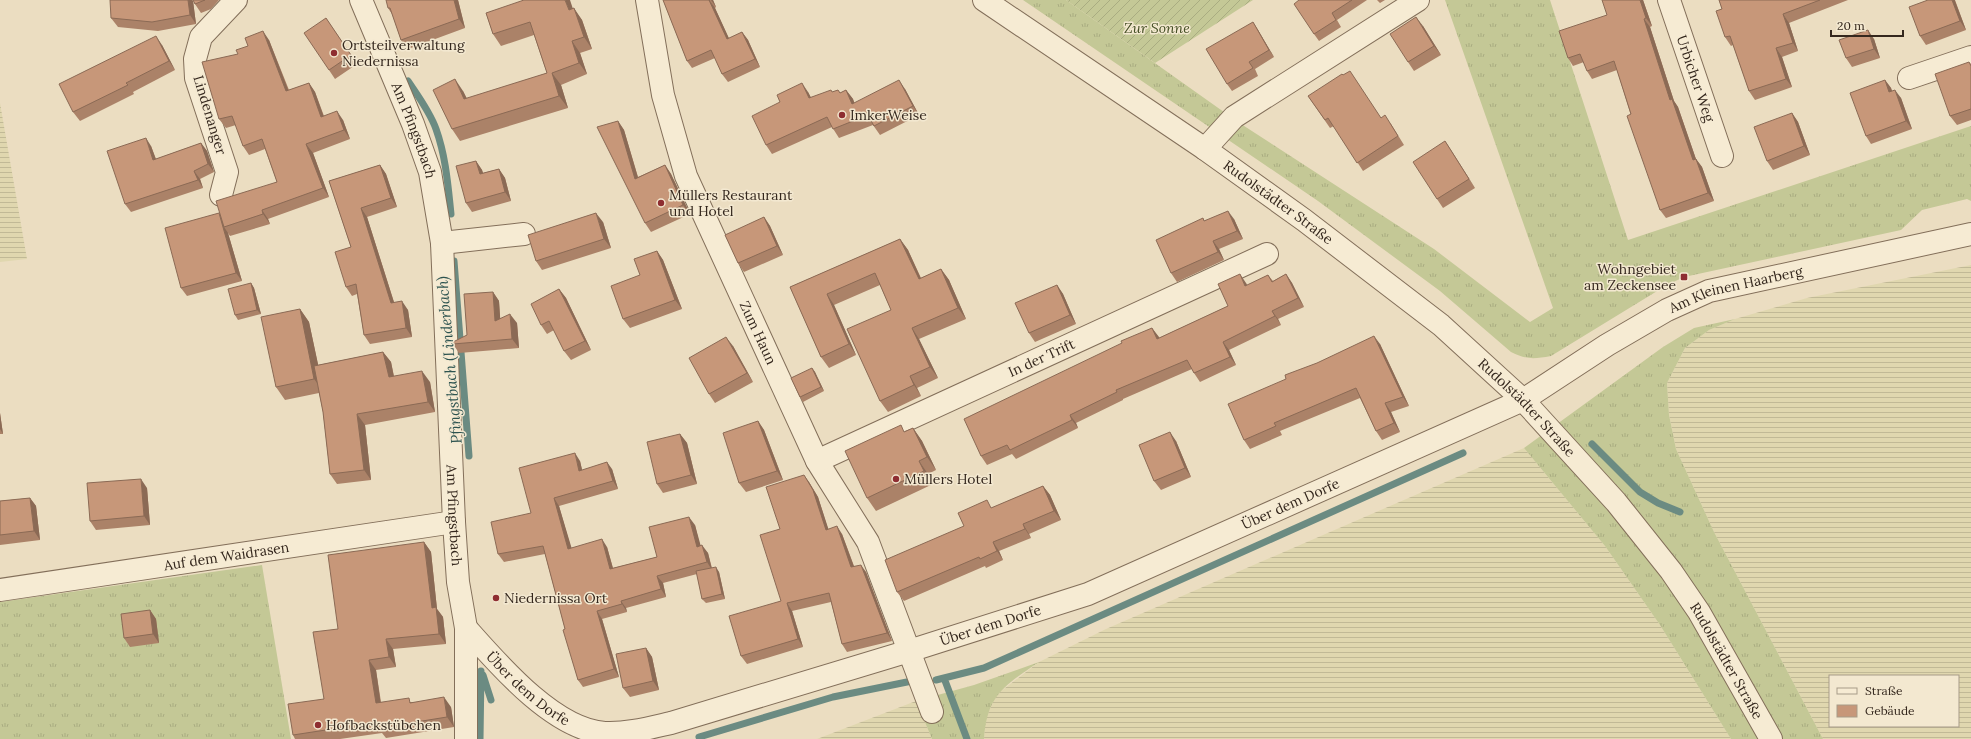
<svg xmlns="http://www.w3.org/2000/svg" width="1971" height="739" font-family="Lora,serif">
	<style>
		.farmland { fill: url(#farmland-rules); fill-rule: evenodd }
		.grass { fill: url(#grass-tufts) }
		.garden { fill: url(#garden-furrows) }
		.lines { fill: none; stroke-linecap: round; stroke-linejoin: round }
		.stream { stroke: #6b8b82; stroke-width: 7 }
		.minor-casing { stroke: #836f5a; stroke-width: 24 }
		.minor { stroke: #f6ebd3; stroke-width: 22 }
		.wall { fill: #ab8268 }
		.shaded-wall { fill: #8b6a55 }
		.building { fill: #c79779; stroke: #8b6a55 }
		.poi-dot { fill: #8e2d31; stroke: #f3e8d0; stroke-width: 1.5 }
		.labels { text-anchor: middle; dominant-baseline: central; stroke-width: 3; stroke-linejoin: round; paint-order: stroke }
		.park-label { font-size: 14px; font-style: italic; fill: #454f25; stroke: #f3e8d0 }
		.poi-label { font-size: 14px; fill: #34271d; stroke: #f3e8d0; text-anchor: start }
		.street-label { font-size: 14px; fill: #34271d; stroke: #f3e8d0 }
		.water-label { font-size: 15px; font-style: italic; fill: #2d534f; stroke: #f3e8d0 }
	</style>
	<defs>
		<pattern id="farmland-rules" width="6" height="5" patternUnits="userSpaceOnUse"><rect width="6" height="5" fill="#e0d7af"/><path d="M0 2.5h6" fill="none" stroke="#c1b996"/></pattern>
		<pattern id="grass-tufts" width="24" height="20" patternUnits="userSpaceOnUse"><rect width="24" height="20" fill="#c4c896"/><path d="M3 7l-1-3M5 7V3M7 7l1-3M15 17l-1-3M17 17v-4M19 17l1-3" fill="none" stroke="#a9ac81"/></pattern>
		<pattern id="garden-furrows" width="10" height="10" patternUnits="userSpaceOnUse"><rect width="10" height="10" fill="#c4c896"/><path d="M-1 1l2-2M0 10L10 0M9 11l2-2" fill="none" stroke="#a9ac81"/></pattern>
	</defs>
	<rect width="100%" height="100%" fill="#ebddc1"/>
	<path class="farmland" d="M0,103L27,259L0,262Z
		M1971,265V739H1823L1714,532L1676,449L1669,415L1667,383L1685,348L1709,330L1735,319L1807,298ZM1830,676H1958V726H1830Z
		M1524,448L1605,546L1660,625L1731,739H984L985,720L996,695L1039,662L1106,629Z
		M916,701L932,739H817Z"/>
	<path class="grass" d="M1023,0H1066L1238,122L1434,249L1530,322L1553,308L1445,0H1550L1628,240L1971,126V201L1967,199L1922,210L1901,230L1684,277L1667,285L1551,356C1534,359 1527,360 1511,352L1440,291L1318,201Z
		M1735,319L1709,330L1685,348L1667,383L1669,415L1676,449L1714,532L1823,739H1731L1660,625L1605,546L1524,448L1663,347L1694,328Z
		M262,565L291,739H0V602Z
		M1039,662C1004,686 987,695 984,739H932L916,701L974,685Z"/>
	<path class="garden" d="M1066,0H1253L1155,63Z"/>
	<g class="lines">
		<path class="stream" d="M408,81C418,96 430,112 436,129C446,157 448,186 451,214
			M454,261L469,456
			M1592,444L1640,492L1658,503L1680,512
			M483,675L491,700
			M944,678L967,739
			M936,680L984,668L1463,453
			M699,737L833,697L907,682
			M480,739L481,671"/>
		<g class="minor-casing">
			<g id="minor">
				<path id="s1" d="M361,0L413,124L430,172L442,243L454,522L458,582L466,628V739"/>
				<path id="s2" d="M647,0L663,95L686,176L817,461L868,542L932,712"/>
				<path id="s3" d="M984,0L1205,149L1304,220L1441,325L1523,400L1616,502L1671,571L1699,612L1771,739"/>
				<path id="s4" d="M1669,0L1722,156"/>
				<path d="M1909,78L1971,57"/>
				<path d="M1205,149L1234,117L1418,0"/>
				<path d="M221,195L227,172L196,78L195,59L201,37L236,0"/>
				<path d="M442,243L524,234"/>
				<path id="s5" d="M817,461L1267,254"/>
				<path id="s6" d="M0,590L454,522"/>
				<path id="s7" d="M466,628C498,664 554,730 605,733C627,734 649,728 671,723L909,651L1088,594L1523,400L1607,345L1667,310L1709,291L1971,234"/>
			</g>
		</g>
		<use href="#minor" class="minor"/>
	</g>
	<path class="wall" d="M117,0H192L193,1L196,24L158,31L118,27L111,18Z
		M193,0H219L211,9L201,13L195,4Z
		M458,0L465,28L408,49L401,40L392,14L388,8Z
		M663,0H713L716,7L715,8L729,39L742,32L748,40L760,67L728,82L722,74L715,58L692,68L687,61Z
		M1299,0H1367L1337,20L1341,27L1319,41L1314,34Z
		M1377,0H1385L1380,3Z
		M1643,0L1652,26L1650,27L1674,101L1678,107L1696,159L1702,167L1714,201L1666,218L1660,210L1617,70L1592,79L1587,71L1584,62L1573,66L1568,58L1607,15Z
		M1719,0H1848L1789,23L1798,51L1782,57L1792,87L1755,100L1749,91L1733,45L1731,46L1725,37L1722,9Z
		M1928,0H1955L1966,30L1926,45L1920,36Z
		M573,8L582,20L592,49L580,53L587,74L561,85L568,108L460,141L452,129L463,91L467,99L547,73L534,35L501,46L493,34L486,13Z
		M326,18L357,64L335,79L329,70Z
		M1253,22L1258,30L1274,57L1255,69L1258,76L1232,91L1227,84Z
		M1423,26L1441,55L1414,71L1408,62Z
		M1874,39L1880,58L1852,67L1846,58Z
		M269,40L289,90L309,83L315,92L324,116L343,120L350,139L313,153L329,197L268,219L270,224L230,236L228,233L242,281L187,296L181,288L220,214L277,182L265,149L249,155L243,146L236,125L226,128L219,119L238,54Z
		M162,45L175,70L133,92L134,94L80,121L73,112Z
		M1969,62L1971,64V120L1957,125L1950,116Z
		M1885,80L1891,88L1892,91L1901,98L1912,129L1871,144L1866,136Z
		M905,89L919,115L880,135L873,125L839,138L832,127L772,154L766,145L808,92L811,98L833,92L838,90L840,93L846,90L853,99L854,103Z
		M1308,96L1382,118L1391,124L1404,145L1363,171L1334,126L1330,128Z
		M1792,113L1798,122L1810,155L1773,170L1767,161Z
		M618,121L624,130L638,177L665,165L671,174L690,214L651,232L645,223Z
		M1445,141L1475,188L1443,208L1437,199Z
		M201,143L207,151L214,172L200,179L203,188L131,212L125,204L151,146L156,159Z
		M476,161L482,170L483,173L499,169L505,178L511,201L472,212L466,203Z
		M380,165L386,174L397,207L367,217L394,302L408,310L412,337L370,344L364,335L357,294L352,296L346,287L351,247L329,181Z
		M764,217L770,226L783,255L744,272L738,263Z
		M1234,219L1243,239L1219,249L1224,260L1177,282L1171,273L1205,220Z
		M603,222L611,248L542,270L536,261Z
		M900,239L908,250L921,278L941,269L949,280L966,319L919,339L938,378L917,388L921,396L888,412L880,401L891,310L880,285L834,305L856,355L829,368L821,357L790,287Z
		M657,251L663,260L682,309L630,328L623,319L640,275Z
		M1286,274L1292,283L1304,307L1278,319L1281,325L1229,350L1236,365L1200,382L1194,373L1192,369L1123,399V400L1076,423L1078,428L1016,459L1012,454L987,465L981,456L1122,343L1152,328L1159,338L1228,306L1246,283L1247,286L1268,275L1273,281Z
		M251,283L254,288L261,314L238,320L235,315Z
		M1057,285L1063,294L1076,324L1035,342L1029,333Z
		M559,289L566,298L591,350L571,360L564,351L554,330L547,334L541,325Z
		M493,292L499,301L500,318L517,323L519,348L459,353L453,344L467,335Z
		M300,309L309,322L318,365L383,352L391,362L394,376L430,382L435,412L365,425L371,480L337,484L330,474L323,412L319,393L285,400L276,387Z
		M1380,344L1409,406L1391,412L1400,432L1382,440L1376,431L1360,398L1280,431L1282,435L1250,449L1244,440Z
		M733,346L753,382L715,403L709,394Z
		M812,368L815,372L824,391L803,402L800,397Z
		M0,413L3,434H0Z
		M758,421L764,430L783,480L746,492L739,483Z
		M913,428L922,441L936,470L928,474L933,484L876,511L867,498L905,431Z
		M680,434L687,443L697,484L663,493L657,484Z
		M1176,441L1191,477L1161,490L1154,481Z
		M580,461L582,470L612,469L618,489L559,506L571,548L607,547L613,568L657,557L695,525L700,546L708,553L712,568L719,572L725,599L706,603L702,599L697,574L663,583L666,597L626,608L627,612L602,619L619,677L583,687L578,680L565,629L545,554L504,562L498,554L531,513Z
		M809,482L818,497L828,529L842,534L854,566L866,572L892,641L847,652L842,644L831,602L792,611L803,647L747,664L741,656L781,601L780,529Z
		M1043,486L1050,495L1061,520L1029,534L1031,538L999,551L1003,560L986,568L985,566L904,601L897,592L964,526L992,508Z
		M147,488L150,525L96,530L90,521Z
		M30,498L36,506L40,540L0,545V501Z
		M424,542L431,552L437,609L443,617L446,644L393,649L396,667L376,670L381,702H412L451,707L454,727L386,738L382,733L340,739H295L293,735L324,699L338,629Z
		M150,610L156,619L159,643L130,647L124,638Z
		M646,648L652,657L659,690L630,697L623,688Z"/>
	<path class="shaded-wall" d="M188,0H192L193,1L196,24L190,15Z
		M454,0H458L465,28L459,19Z
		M565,0H570L577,21L569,10Z
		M709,0L715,8L733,47L727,39Z
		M711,0H713L716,7Z
		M1640,0H1643L1652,26L1646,18Z
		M1952,0H1955V1L1966,30L1960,21Z
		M574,8L582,20L592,49L584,37Z
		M1783,14L1789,23L1798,51L1793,43Z
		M1416,17L1423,26L1441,55L1434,46Z
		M1644,19L1650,27L1674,101L1678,107L1699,168L1693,160L1670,100Z
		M1253,22L1258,30L1274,57L1269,50Z
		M1868,30L1874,39L1880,58L1874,49Z
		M263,31L269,40L292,100L286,91Z
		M742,32L748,40L760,67L755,59Z
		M156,36L162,45L175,70L169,61Z
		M572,41L580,53L587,74L579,63Z
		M1776,48L1782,57L1792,87L1786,79Z
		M552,73L561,85L568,108L559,96Z
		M455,79L463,91L473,111L464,99Z
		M899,80L905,89L919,115L913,106Z
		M1885,80L1891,88L1895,100L1889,92Z
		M309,83L315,92L327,126L321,117Z
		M802,83L808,92L816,107L809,98Z
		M846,90L853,99L858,113L852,104Z
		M1895,90L1901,98L1912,129L1906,121Z
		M337,111L343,120L350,139L344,130Z
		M1792,113L1798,122L1810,155L1804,146Z
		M618,121L624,130L641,188L635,179Z
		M146,138L151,146L159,168L153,160Z
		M1445,141L1451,150L1475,188L1469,179Z
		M201,143L207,151L214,172L208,164Z
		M306,144L313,153L329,197L323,188Z
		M1696,159L1702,167L1714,201L1708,193Z
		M476,161L482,170L486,183L480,174Z
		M380,165L386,174L397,207L391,198Z
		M665,165L671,174L690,214L683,205Z
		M499,169L505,178L511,201L505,192Z
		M194,171L200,179L203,188L198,180Z
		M361,208L367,217L397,312L391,303Z
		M262,210L268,219L270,224L263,214Z
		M1228,211L1234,219L1243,239L1237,231Z
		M219,213L224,227L228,233L242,281L236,273Z
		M596,213L603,222L611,248L604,239Z
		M764,217L770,226L783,255L777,246Z
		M900,239L908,250L926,290L919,279Z
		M1213,241L1219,249L1224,260L1218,252Z
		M657,251L663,260L682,309L675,300Z
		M941,269L949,280L966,319L958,308Z
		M1240,274L1246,283L1252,295L1245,286Z
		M1286,274L1292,283L1304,307L1298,298Z
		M251,283L254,288L261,314L257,310Z
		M1057,285L1063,294L1076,324L1070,315Z
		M559,289L566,298L591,350L585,341Z
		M493,292L499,301L501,330L495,321Z
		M827,294L834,305L856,355L849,344Z
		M402,301L408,310L412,337L406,328Z
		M300,309L309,322L324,392L314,379Z
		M1272,311L1278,319L1281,325L1275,316Z
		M510,314L517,323L519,348L512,339Z
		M912,328L919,339L938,378L930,367Z
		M1152,328L1159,337L1163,348L1157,339Z
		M1374,336L1380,344L1409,406L1403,397Z
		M726,337L733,346L753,382L747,373Z
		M1223,342L1229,350L1236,365L1230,357Z
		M383,352L391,362L396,388L389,377Z
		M812,368L815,372L824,391L821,387Z
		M422,371L430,382L435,412L428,402Z
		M910,376L917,388L921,396L914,385Z
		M1385,403L1391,412L1400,432L1394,423Z
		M0,413L3,434L0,429Z
		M357,414L365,425L371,480L364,470Z
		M1070,415L1076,423L1078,428L1072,420Z
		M758,421L764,430L783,480L777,471Z
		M913,428L922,441L936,470L927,457Z
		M1170,432L1176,441L1191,477L1185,468Z
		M680,434L687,443L697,484L691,475Z
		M575,453L580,461L584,478L579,471Z
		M919,461L928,474L933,484L924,471Z
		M607,462L612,469L618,489L613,481Z
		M804,475L809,482L818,497L831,537L826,530Z
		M141,479L147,488L150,525L144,516Z
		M1043,486L1050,495L1061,520L1054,511Z
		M30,498L36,506L40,540L34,531Z
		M554,498L559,506L574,556L568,549Z
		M689,517L695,525L703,554L697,547Z
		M1023,524L1029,534L1031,538L1025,529Z
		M837,526L842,534L857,575L851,567Z
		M602,539L607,547L615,576L610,569Z
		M424,542L431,552L437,609L443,617L446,644L439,634L432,608Z
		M993,542L999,551L1003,560L997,551Z
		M702,545L708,553L712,570L707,562Z
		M861,565L866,572L892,641L887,633Z
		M716,567L719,572L725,599L722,594Z
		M657,576L663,583L666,597L661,589Z
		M621,601L626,608L627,612L622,604Z
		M787,603L792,611L803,647L798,639Z
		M150,610L156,619L159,643L153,634Z
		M597,611L602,619L619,677L614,669Z
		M386,639L393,649L396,667L389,657Z
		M646,648L652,657L659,690L653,681Z
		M369,660L376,670L382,713L376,703Z
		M444,697L451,707L454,727L447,717Z"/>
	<path class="building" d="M110,0H188L190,15L152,22L111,18Z
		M193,0H205L195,4Z
		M386,0H454L459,19L401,40L390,8H388Z
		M524,0H565L569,10L574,8L584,37L572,41L579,63L552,73L559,96L452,129L433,90L455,79L464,99L547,73L530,22L493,34L486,13Z
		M663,0H710H709L727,39L742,32L755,59L722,74L711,50L687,61Z
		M1299,0H1352L1332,13L1336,20L1314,34L1294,4Z
		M1602,0H1640L1646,18L1644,19L1670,100L1672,99L1693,160L1696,159L1708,193L1660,210L1627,116L1631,114L1614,61L1587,71L1580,54L1568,58L1559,31L1607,15Z
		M1719,0H1820L1783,14L1793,43L1776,48L1786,79L1749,91L1730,36L1725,37L1716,11L1722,9Z
		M1928,0H1952L1960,21L1920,36L1909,7Z
		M1416,17L1434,46L1408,62L1390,34Z
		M326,18L351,55L329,70L304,33Z
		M1253,22L1269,50L1249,62L1253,68L1227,84L1206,49Z
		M1868,30L1874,49L1846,58L1839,40Z
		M263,31L286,91L309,83L321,117L337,111L344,130L306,144L323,188L262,210L263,214L224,227L216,201L277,182L262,139L243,146L232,116L219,119L202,62L238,54L236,50L248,46L245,38Z
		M156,36L169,61L126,83L128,85L73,112L59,84Z
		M1969,62L1971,66V109L1950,116L1935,74Z
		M1350,71L1381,118L1385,115L1398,136L1357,163L1328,118L1325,120L1308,96L1342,74L1343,75Z
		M899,80L913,106L874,126L868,115L833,129L827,117L766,145L752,116L780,102L777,95L802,83L809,98L831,90L832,92L838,90L840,93L846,90L852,104Z
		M1885,80L1889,92L1895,90L1906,121L1866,136L1850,93Z
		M1792,113L1804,146L1767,161L1754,127Z
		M618,121L635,179L665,165L683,205L645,223L597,127Z
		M146,138L153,160L201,143L208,164L194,171L198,180L125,204L107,151Z
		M1445,141L1469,179L1437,199L1413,162Z
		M476,161L480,174L499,169L505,192L466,203L456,166Z
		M380,165L391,198L361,208L391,303L402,301L406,328L364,335L356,284L346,287L335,252L351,247L329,181Z
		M1228,211L1237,231L1213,241L1218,252L1171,273L1156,240L1203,218L1204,221Z
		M219,213L236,273L181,288L165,228Z
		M596,213L604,239L536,261L528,235Z
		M764,217L777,246L738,263L725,235Z
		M900,239L919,279L941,269L958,308L912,328L930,367L910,376L914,385L880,401L847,329L891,310L875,273L827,294L849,344L821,357L790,287Z
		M657,251L675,300L623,319L611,286L640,275L634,259Z
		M1240,274L1245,286L1268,275L1272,282L1286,274L1298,298L1272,311L1275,316L1223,342L1230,357L1194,373L1187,360L1116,390L1117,392L1070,415L1072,420L1010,450L1007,445L981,456L964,419L1122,343L1121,341L1152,328L1157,339L1228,306L1218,284Z
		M251,283L257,310L235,315L228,289Z
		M1057,285L1070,315L1029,333L1015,303Z
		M559,289L585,341L564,351L549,321L541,325L531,304Z
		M493,292L495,321L510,314L512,339L453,344V342L467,335L464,294Z
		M300,309L314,379L276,387L261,317Z
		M1374,336L1403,397L1385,403L1394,423L1376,431L1356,388L1274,423L1276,426L1244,440L1228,404L1286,379L1285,375L1317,363Z
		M726,337L747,373L709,394L689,358Z
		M383,352L389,377L422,371L428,402L357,414L364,470L330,474L323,412L314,366Z
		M812,368L821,387L800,397L791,378Z
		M758,421L777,471L739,483L723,433Z
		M901,425L904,432L913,428L927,457L919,461L924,471L867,498L845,451Z
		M1170,432L1185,468L1154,481L1139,445Z
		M680,434L691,475L657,484L647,442Z
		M575,453L579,471L607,462L613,481L554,498L568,549L602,539L610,569L657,557L649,527L689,517L697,547L702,545L707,562L657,576L661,589L621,601L622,604L597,611L614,669L578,680L563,630L565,629L543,546L498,554L491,522L531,513L519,468Z
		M804,475L813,490L826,530L837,526L851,567L861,565L887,633L842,644L829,593L787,603L798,639L741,656L729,616L781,601L760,535L780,529L766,487Z
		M141,479L144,516L90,521L87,483Z
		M1043,486L1054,511L1023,524L1025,529L993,542L997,551L980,559L979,557L897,592L885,560L964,526L958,513L987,500L991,508Z
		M30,498L34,531L0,535V501Z
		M424,542L432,608L436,607L439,634L386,639L389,657L369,660L376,703L409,698L410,703L444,697L447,717L379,728L378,722L293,735L288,704L324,699L313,632L338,629L328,555Z
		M716,567L722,594L702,599L696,571Z
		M150,610L153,634L124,638L121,614Z
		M646,648L653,681L623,688L616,654Z"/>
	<g class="poi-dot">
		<circle cx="334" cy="53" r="4"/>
		<circle cx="842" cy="115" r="4"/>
		<circle cx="661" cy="203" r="4"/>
		<rect x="1680" y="273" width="8" height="8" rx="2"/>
		<circle cx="896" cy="479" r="4"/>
		<circle cx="496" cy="598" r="4"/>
		<circle cx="318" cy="725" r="4"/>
	</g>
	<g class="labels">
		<g class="park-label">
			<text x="1157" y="28">Zur Sonne</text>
		</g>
		<g class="poi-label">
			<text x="342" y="45">Ortsteilverwaltung<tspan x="342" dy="16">Niedernissa</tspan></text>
			<text x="850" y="115">ImkerWeise</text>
			<text x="669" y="195">Müllers Restaurant<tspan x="669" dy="16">und Hotel</tspan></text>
			<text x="1676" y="269" text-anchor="end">Wohngebiet<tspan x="1676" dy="16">am Zeckensee</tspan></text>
			<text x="904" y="479">Müllers Hotel</text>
			<text x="504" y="598">Niedernissa Ort</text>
			<text x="326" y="725">Hofbackstübchen</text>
		</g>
		<g class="street-label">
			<text stroke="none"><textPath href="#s4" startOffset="83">Urbicher Weg</textPath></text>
			<text transform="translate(210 115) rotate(73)">Lindenanger</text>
			<text stroke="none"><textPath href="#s1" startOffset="141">Am Pfingstbach</textPath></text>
			<text stroke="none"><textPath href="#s3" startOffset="357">Rudolstädter Straße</textPath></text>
			<text stroke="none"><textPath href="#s7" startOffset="1400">Am Kleinen Haarberg</textPath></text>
			<text stroke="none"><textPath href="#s2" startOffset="353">Zum Haun</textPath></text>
			<text stroke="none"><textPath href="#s5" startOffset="247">In der Trift</textPath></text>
			<text stroke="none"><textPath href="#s3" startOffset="680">Rudolstädter Straße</textPath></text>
			<text stroke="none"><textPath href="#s7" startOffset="903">Über dem Dorfe</textPath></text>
			<text stroke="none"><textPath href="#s1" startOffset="530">Am Pfingstbach</textPath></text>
			<text stroke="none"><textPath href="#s6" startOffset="229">Auf dem Waidrasen</textPath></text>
			<text stroke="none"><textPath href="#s7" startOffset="579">Über dem Dorfe</textPath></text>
			<text stroke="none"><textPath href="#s3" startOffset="1004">Rudolstädter Straße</textPath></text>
			<text stroke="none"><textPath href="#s7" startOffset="87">Über dem Dorfe</textPath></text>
		</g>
		<g class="water-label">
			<text transform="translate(449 360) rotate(-95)">Pfingstbach (Linderbach)</text>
		</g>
	</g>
	<rect x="1829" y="675" width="130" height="52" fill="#f3e8d0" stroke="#a79b88"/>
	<rect x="1837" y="688" width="20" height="6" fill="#f6ebd3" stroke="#a79b88"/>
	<text x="1865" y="695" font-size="12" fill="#34271d">Straße</text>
	<rect x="1837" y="705" width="20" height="12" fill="#c79779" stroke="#a79b88"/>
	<text x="1865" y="715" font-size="12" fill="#34271d">Gebäude</text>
	<path d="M1831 30v6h72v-6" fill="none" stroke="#34271d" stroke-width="2"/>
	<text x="1837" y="30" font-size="12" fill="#34271d" stroke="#f3e8d0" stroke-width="3" paint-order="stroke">20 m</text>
</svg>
